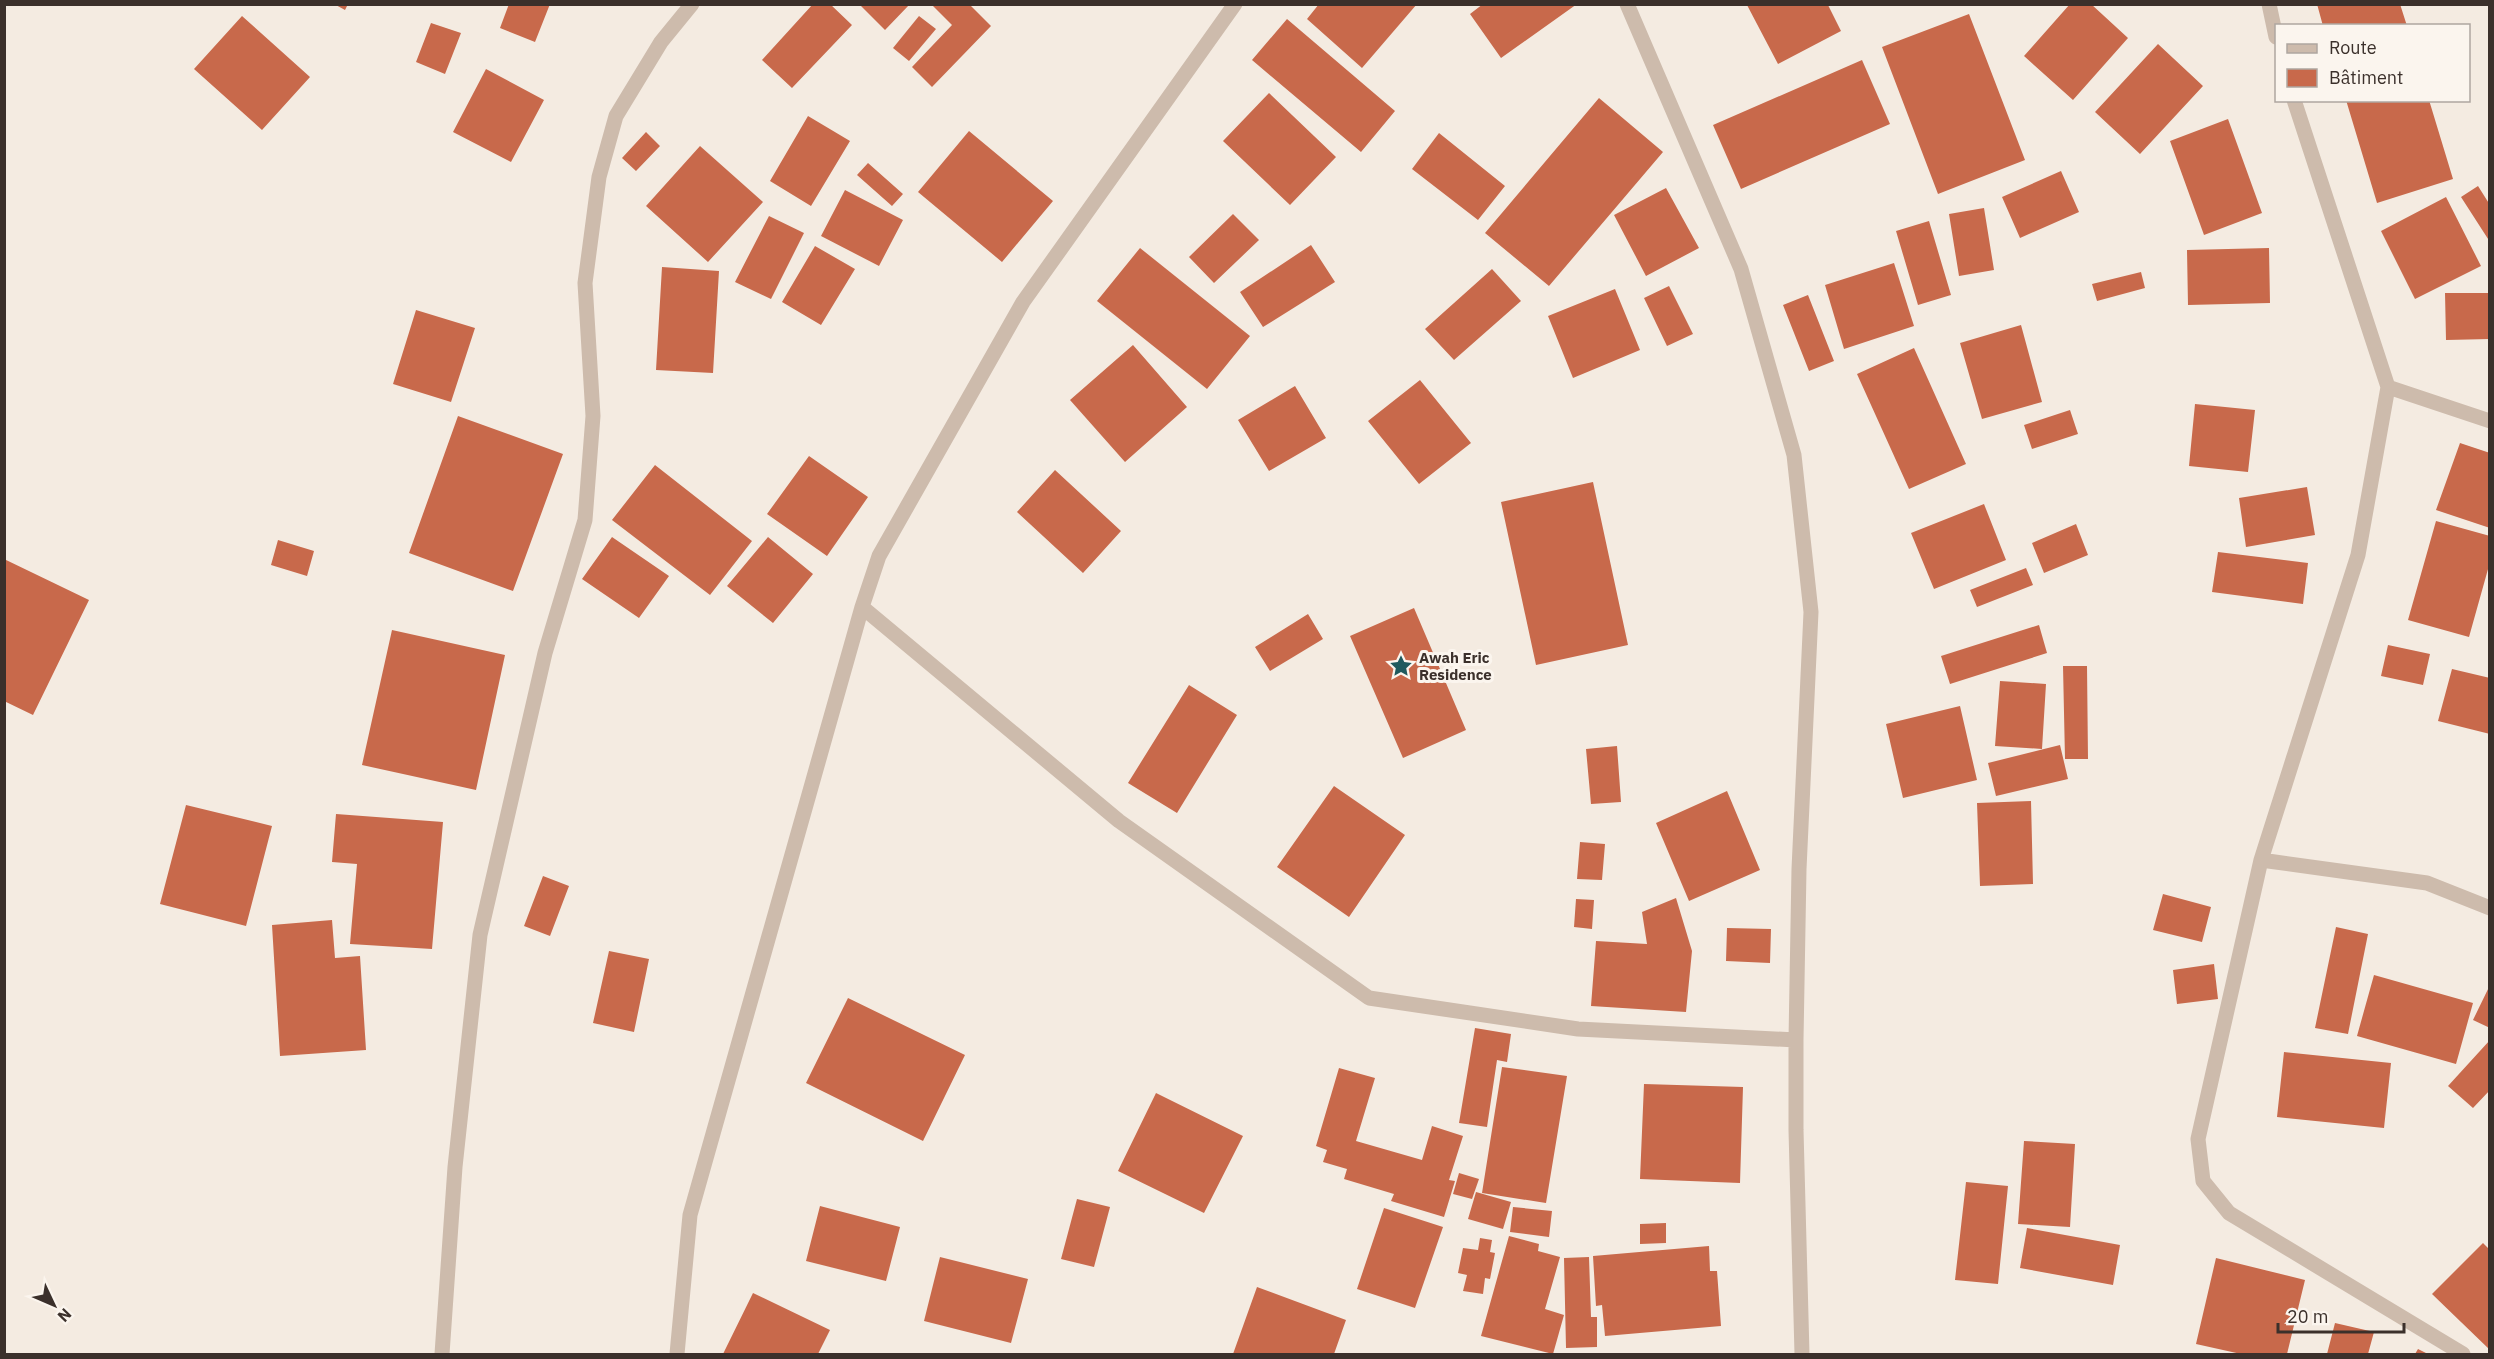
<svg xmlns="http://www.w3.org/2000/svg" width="2494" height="1359" font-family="'IBM Plex Sans',sans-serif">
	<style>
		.building { fill: #c8694b }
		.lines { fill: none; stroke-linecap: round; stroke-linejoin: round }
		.street { stroke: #cdbbac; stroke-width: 15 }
		.labels { text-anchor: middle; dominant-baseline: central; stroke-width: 6; stroke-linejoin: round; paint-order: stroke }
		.poi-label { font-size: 15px; font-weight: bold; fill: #3b302b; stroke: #fbf5ee; text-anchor: start }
	</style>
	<rect width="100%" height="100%" fill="#f4ebe1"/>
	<path class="building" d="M334,4H348L345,10Z
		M509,4H550L535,42L500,28Z
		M813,4H830L852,25L792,88L762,60Z
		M859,4H910L885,30Z
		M931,4H969L991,26L932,87L912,67L952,25Z
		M1319,4H1417L1362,68L1307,19Z
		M1483,4H1577L1501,58L1470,14Z
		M2070,4H2091L2128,38L2073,100L2024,56Z
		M2317,4H2400L2407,26H2323Z
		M1747,5H1828L1841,31L1778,64Z
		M1969,14L2025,160L1938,194L1882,47Z
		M242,16L310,77L262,130L194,69Z
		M919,16L936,29L909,61L893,48Z
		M1287,19L1395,111L1361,152L1252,60Z
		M431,23L461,33L445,74L416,62Z
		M2158,44L2203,86L2140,154L2095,112Z
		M1862,60L1890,124L1741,189L1713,125Z
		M486,69L544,100L511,162L453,132Z
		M1269,93L1336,157L1290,205L1223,141Z
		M1599,98L1663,152L1549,286L1485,233Z
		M2346,100H2429L2453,179L2377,203Z
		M808,116L850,141L811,206L770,181Z
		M2228,119L2262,213L2204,235L2170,141Z
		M969,131L1053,201L1002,262L918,192Z
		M646,132L660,146L636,171L622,158Z
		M1439,133L1505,186L1478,220L1412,169Z
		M700,146L763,202L708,262L646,206Z
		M868,163L903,194L892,206L857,175Z
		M2061,171L2079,212L2020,238L2002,197Z
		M2478,186L2490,205V242L2461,197Z
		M1666,188L1699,248L1646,276L1614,215Z
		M845,190L903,220L879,266L821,236Z
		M2446,197L2481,266L2415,299L2381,231Z
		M1984,208L1994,270L1959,276L1949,214Z
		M1233,214L1259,240L1214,283L1189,257Z
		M769,216L804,233L771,299L735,282Z
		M1929,221L1951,295L1918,305L1896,231Z
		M1311,245L1335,282L1263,327L1240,292Z
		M815,246L855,269L821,325L782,302Z
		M1140,248L1250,336L1207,389L1097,301Z
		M2269,248L2270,303L2188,305L2187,250Z
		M1894,263L1914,326L1844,349L1825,285Z
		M662,267L719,271L713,373L656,370Z
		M1492,269L1521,301L1454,360L1425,329Z
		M2141,272L2145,288L2097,301L2092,284Z
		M1669,286L1693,334L1667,346L1644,298Z
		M1615,289L1640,350L1573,378L1548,316Z
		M2445,293H2490V339L2446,340Z
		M1808,295L1834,361L1809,371L1783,305Z
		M416,310L475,328L451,402L393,384Z
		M2021,325L2042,402L1982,419L1960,343Z
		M1133,345L1187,407L1125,462L1070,400Z
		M1914,348L1966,464L1909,489L1857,374Z
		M1420,380L1471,443L1419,484L1368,421Z
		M1295,386L1326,438L1269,471L1238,420Z
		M2195,404L2255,410L2248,472L2189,466Z
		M2070,410L2078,434L2032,449L2024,425Z
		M458,416L563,454L513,591L409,553Z
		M2460,443L2490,453V528L2436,510Z
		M809,456L868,497L827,556L767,514Z
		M655,465L752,541L710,595L612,520Z
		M1055,470L1121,531L1083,573L1017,512Z
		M1593,482L1628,645L1536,665L1501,502Z
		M2307,487L2315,535L2246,547L2239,498Z
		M1984,504L2006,560L1934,589L1911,533Z
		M2436,521L2490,536V562L2469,637L2408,620Z
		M2076,524L2088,555L2044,573L2032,543Z
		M612,537L669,576L639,618L582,579Z
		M768,537L813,574L773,623L727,586Z
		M278,540L314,551L307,576L271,565Z
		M2218,552L2308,563L2303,604L2212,592Z
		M4,559L89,600L33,715L4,701Z
		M2026,568L2033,585L1977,607L1970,590Z
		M1414,608L1466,730L1403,758L1350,636Z
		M1308,614L1323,639L1270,671L1255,647Z
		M2039,625L2047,653L1950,684L1941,656Z
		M392,630L505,655L476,790L362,765Z
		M2388,645L2430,654L2423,685L2381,676Z
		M2063,666H2087L2088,759H2065Z
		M2452,669L2490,678V734L2438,721Z
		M2000,681L2046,684L2042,749L1995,746Z
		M1189,685L1237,715L1177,813L1128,783Z
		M1960,706L1977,780L1903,798L1886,724Z
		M2060,745L2068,779L1996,796L1988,763Z
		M1617,746L1621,802L1591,804L1586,749Z
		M1334,786L1405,835L1349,917L1277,867Z
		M1727,791L1760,870L1689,901L1656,823Z
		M2031,801L2033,884L1980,886L1977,803Z
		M186,805L272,826L246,926L160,904Z
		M336,814L443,822L432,949L350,944L357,864L332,862Z
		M1580,842L1605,844L1602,880L1577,879Z
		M543,876L569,886L550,936L524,926Z
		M2163,894L2211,907L2202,942L2153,930Z
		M1676,898L1692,951L1686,1012L1591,1006L1596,941L1647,944L1642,912Z
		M1576,899L1594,900L1592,929L1574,927Z
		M332,920L335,958L360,956L366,1050L280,1056L272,925Z
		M2336,927L2368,934L2348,1034L2315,1028Z
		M1727,928L1771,929L1770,963L1726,961Z
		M609,951L649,959L634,1032L593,1023Z
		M2214,964L2218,999L2177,1004L2173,970Z
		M2374,975L2473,1003L2456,1064L2357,1036Z
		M2490,985V1028L2473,1020Z
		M848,998L965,1055L923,1141L806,1083Z
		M1475,1028L1511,1034L1507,1062L1497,1060L1487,1127L1459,1123Z
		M2490,1040V1090L2473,1108L2448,1086Z
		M2284,1052L2391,1063L2384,1128L2277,1117Z
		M1502,1067L1567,1076L1546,1203L1482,1193Z
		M1339,1068L1375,1078L1356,1141L1422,1160L1432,1126L1463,1136L1449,1180L1455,1181L1444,1217L1391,1201L1394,1194L1344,1179L1347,1169L1323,1162L1327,1150L1316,1146Z
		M1644,1084L1743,1087L1740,1183L1640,1179Z
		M1156,1093L1243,1136L1204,1213L1118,1171Z
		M2024,1141L2075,1144L2070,1227L2018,1224Z
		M1459,1173L1479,1179L1472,1199L1453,1194Z
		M1966,1182L2008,1186L1998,1284L1955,1280Z
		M1476,1192L1511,1202L1503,1229L1468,1219Z
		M1077,1199L1110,1207L1094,1267L1061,1259Z
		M820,1206L900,1227L886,1281L806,1261Z
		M1513,1207L1552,1211L1549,1237L1510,1232Z
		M1384,1208L1443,1227L1415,1308L1357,1289Z
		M1666,1223V1243L1640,1244V1224Z
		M2027,1228L2120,1245L2113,1285L2020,1268Z
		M1509,1236L1539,1244L1538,1251L1560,1257L1545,1309L1564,1315L1553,1354L1481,1336Z
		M1480,1238L1492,1240L1490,1252L1495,1253L1490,1279L1485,1278L1483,1294L1463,1291L1467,1275L1458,1273L1463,1248L1478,1250Z
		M2483,1243L2490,1250V1350L2432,1294Z
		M1709,1246L1710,1271H1717L1721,1326L1605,1336L1602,1305L1596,1306L1593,1256Z
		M940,1257L1028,1279L1011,1343L924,1321Z
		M1589,1257L1591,1317H1597V1347L1566,1348L1564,1258Z
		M2216,1258L2305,1280L2287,1354H2241L2196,1344Z
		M1257,1287L1346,1320L1334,1354H1233Z
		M753,1293L830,1330L818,1354H723Z
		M2335,1323L2374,1332L2368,1354H2327Z
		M2418,1349L2428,1354H2415Z"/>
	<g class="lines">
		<path class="street" d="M1627,4L1741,269L1794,455L1811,612L1799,869L1796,1040V1130L1802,1354
			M2269,4L2276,37
			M2294,100L2388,387L2358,555L2261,860L2198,1139L2203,1181L2229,1213L2463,1354
			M2388,387L2490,421
			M862,607L1119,821L1369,998L1578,1029L1796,1040
			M2261,860L2427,883L2490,908
			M442,1354L455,1167L480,935L545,653L585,520L593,416L585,283L599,177L616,116L661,42L692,4
			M677,1354L690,1215L862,607L879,556L1023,302L1235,4"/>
	</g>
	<defs>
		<g id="sight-bare" transform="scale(1.8)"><path d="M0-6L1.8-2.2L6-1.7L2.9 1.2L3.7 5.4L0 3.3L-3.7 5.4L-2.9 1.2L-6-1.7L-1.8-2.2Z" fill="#1f5a5e" stroke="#fbf5ee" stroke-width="2.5" paint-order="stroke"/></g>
	</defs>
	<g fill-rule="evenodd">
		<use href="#sight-bare" x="1401" y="666"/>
	</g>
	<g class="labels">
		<g class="poi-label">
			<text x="1419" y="657">Awah Eric<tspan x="1419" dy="17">Residence</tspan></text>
		</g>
	</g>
	<rect width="2494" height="1359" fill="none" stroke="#3b302b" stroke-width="12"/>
	<rect x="2275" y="24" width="195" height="78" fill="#fbf5ee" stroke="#aea6a0" stroke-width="1.5"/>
	<rect x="2287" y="44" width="30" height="9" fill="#cdbbac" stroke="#aea6a0" stroke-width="1.5"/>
	<text x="2329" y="54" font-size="18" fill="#3b302b">Route</text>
	<rect x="2287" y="69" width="30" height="18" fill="#c8694b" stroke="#aea6a0" stroke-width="1.5"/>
	<text x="2329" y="84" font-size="18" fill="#3b302b">Bâtiment</text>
	<g transform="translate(54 1305) rotate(134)" stroke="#fbf5ee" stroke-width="4.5" paint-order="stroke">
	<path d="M0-4.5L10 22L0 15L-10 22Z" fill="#3b302b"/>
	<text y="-9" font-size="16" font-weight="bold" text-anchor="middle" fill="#3b302b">N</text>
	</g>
	<path d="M2278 1323v9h126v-9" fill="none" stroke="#3b302b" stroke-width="3"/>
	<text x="2287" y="1323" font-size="18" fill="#3b302b" stroke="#fbf5ee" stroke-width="4.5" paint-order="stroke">20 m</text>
</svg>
